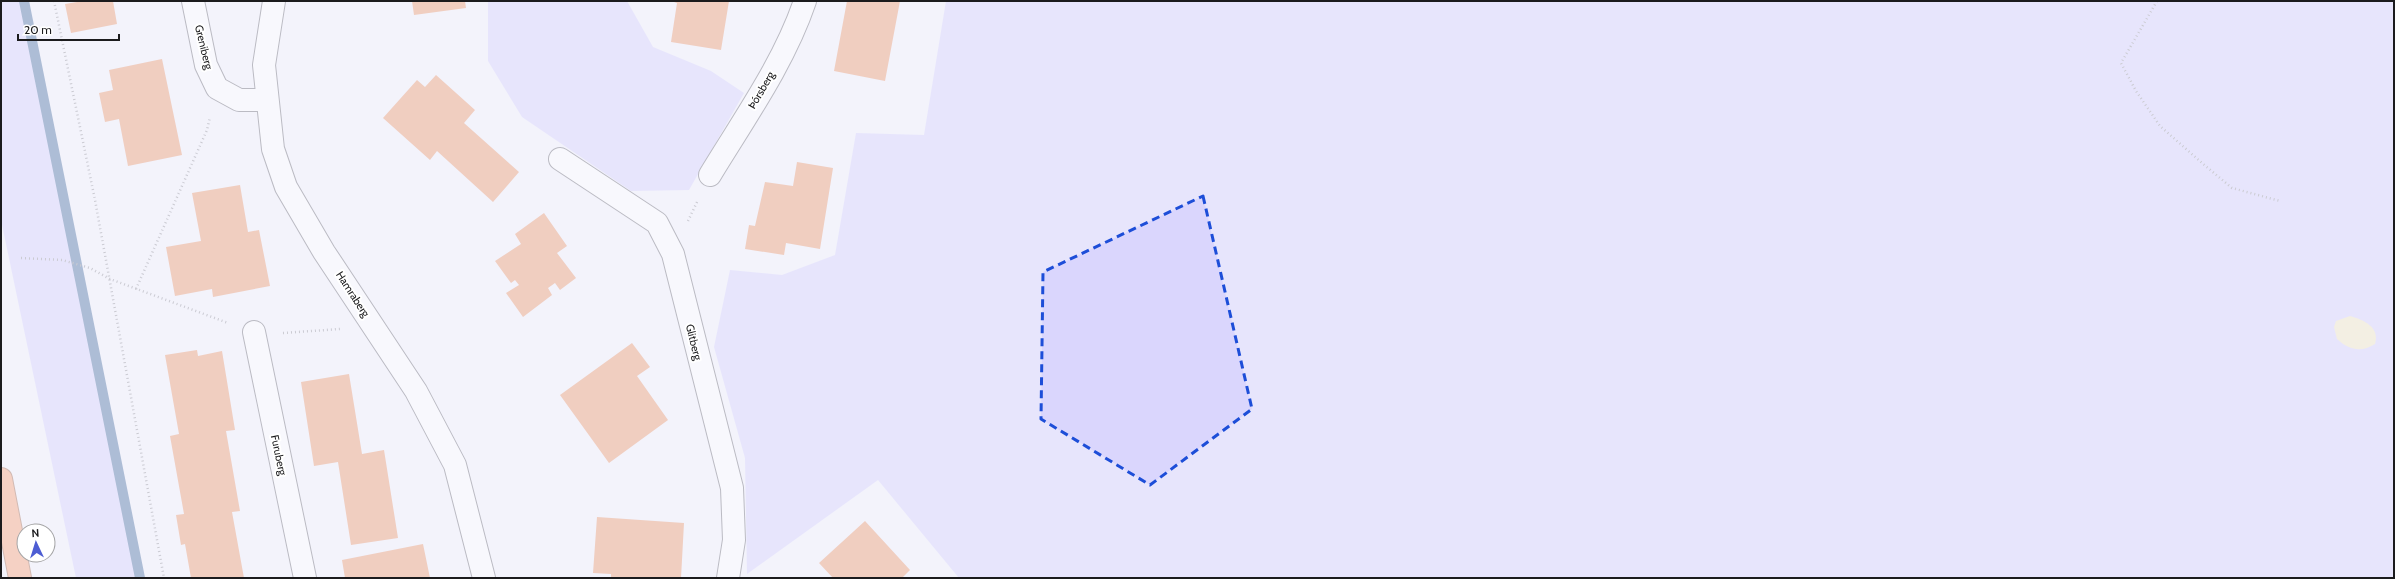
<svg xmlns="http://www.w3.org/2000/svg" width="2395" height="579" font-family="Cabin,sans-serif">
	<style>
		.green { fill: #dad6fd }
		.sand { fill: #f4eac5 }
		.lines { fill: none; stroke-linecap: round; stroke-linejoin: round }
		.stream { stroke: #5a7ca8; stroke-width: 10 }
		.building { fill: #eda279 }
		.minor-casing { stroke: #78787f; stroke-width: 24 }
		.highway-casing { stroke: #ab775d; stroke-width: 24 }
		.path { stroke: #9c9ca1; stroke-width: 2.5; stroke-dasharray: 1 3; stroke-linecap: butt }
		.minor { stroke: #fff; stroke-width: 22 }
		.highway { stroke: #f8a980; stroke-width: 22 }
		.marked { fill: none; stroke: #1d4ed8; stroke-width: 3; stroke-dasharray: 8 5; stroke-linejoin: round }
		.labels { text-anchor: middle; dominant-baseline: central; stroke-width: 4; stroke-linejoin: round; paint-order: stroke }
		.street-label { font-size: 11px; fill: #1b1b1d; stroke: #fff }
	</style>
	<rect width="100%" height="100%" fill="#f3f3fb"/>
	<path class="green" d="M1,1H26L142,578H76L1,220Z
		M488,1H627L653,47L711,71L744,93L689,190L631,191L522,117L488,61Z
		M946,1H2394V578H959L878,480L747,574L745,458L714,347L730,270L782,275L835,255L856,133L924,135Z"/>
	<path class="sand" d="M2350,316C2364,320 2380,327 2375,344C2361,353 2349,350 2337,339L2334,327L2336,321Z"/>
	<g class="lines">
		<path class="stream" d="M24,1L140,578"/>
	</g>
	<path class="building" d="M83,1H113L117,24L71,33L65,4Z
		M412,1H465L466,8L414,15Z
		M671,1H729L721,50L671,42L677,3Z
		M847,1H900L885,81L834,71Z
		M162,59L182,155L128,166L119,119L105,122L99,93L113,90L109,70Z
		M436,75L475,110L464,123L519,172L493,202L437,151L430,160L383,118L417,80L425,87Z
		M797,162L833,168L820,249L786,243L784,255L745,249L749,225L755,226L765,182L793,186Z
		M240,185L248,232L259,230L270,286L213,297L212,289L175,296L166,247L201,241L192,193Z
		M544,213L567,246L557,253L576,278L560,290L555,283L548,288L552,295L523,317L506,293L519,285L515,280L511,283L495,261L521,244L515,234Z
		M632,343L650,367L637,376L668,420L609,463L560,395Z
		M197,350L198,356L222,351L235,430L226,431L240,511L232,512L244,578H191L185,544L181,545L176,515L184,514L170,436L179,434L165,355Z
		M349,374L362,454L384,450L398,538L351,545L338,462L314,466L301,382Z
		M597,517L684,523L681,578H611V574L593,573Z
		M865,521L910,570L902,578H833L819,563Z
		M423,544L430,578H345L342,560Z"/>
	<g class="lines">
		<g class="minor-casing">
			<path id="minor" d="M193,1L206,65L217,88L239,100H266
				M274,1L264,65L273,149L286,187L324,252L416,391L455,465L484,578
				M560,159L657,223L673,254L732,488L734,540L728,578
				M710,175C744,119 784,63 805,1
				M254,332L305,578"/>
		</g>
		<g class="highway-casing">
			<path id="highway" d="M1,479L20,578"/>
		</g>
		<path class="path" d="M54,1L95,200L164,578
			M2157,1L2121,63L2136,91L2160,126L2202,163L2232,188L2280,201
			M688,221L698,200
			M21,258L62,260L90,268L110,279L228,323
			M136,289L207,130L210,117
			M283,333L340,329"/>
		<use href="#minor" class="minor"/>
		<use href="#highway" class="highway"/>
	</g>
	<path d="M0 0H2395V579H0ZM1203,196L1252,409L1150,485L1041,419L1043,272Z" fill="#f3f3fb" fill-opacity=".55" fill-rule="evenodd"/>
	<path class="marked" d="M1203,196L1252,409L1150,485L1041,419L1043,272Z"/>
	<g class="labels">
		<g class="street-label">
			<text transform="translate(204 47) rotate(76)">Greniberg</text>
			<text transform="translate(761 90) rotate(-60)">Þórsberg</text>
			<text transform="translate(353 294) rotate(57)">Hamraberg</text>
			<text transform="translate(694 342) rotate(76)">Glitberg</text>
			<text transform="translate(279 455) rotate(78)">Furuberg</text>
		</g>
	</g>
	<rect width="2395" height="579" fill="none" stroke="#1b1b1d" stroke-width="4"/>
	<g transform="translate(36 543) rotate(356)"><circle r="19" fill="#ffffff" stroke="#a4a4a5"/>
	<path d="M0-3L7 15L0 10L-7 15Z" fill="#4d5dd3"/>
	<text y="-6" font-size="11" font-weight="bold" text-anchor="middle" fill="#1b1b1d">N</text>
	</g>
	<path d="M18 34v6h101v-6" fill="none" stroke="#1b1b1d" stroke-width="2"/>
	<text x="24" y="34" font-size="12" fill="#1b1b1d" stroke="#ffffff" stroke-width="3" paint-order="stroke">20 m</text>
</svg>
